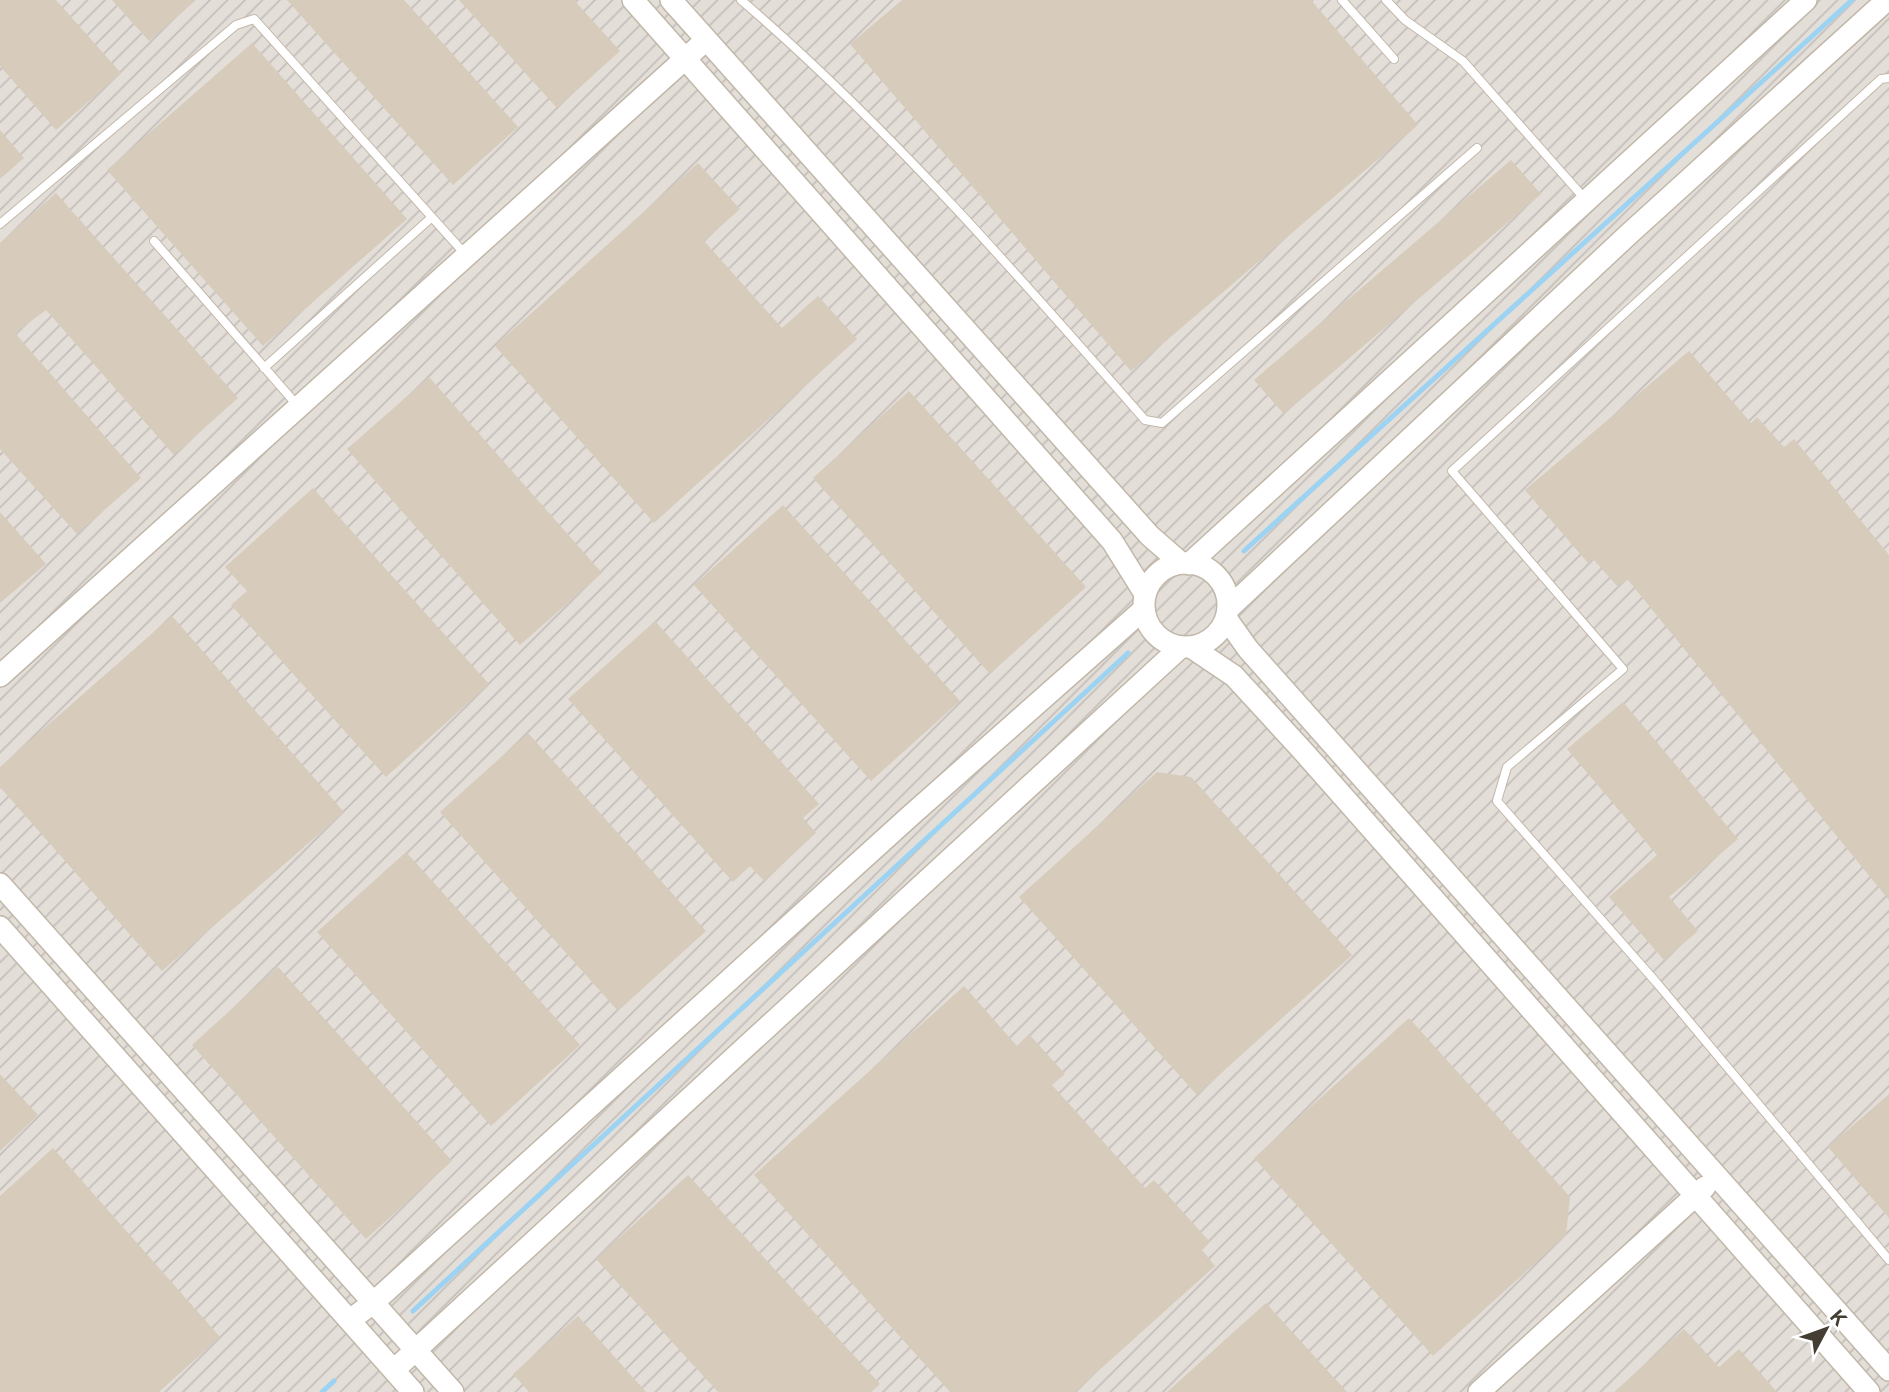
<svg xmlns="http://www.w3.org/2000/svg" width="1889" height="1392" font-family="Inter,sans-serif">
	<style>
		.industrial { fill: url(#industrial-furrows) }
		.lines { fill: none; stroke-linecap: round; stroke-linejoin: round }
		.stream { stroke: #9cd3f2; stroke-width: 5 }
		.building { fill: #d7cbbb }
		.service-casing { stroke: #c1b7a9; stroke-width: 10 }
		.tertiary-casing { stroke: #c1b7a9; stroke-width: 24 }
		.service { stroke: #fff; stroke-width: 8 }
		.tertiary { stroke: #fff; stroke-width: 21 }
	</style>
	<defs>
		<pattern id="industrial-furrows" width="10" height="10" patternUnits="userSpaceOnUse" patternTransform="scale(1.75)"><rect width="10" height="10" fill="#e4ded9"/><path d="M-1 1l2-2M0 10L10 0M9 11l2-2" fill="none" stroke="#c5bfbb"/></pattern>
	</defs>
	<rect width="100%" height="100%" fill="#f2ede3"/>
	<path class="industrial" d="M0,0H1889V1392H0Z"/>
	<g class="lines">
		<path class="stream" d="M1244,551L1852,0
			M413,1311L1128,653
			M322,1392L334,1381"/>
	</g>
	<path class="building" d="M0,0H56L121,73L56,130L0,66Z
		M112,0H196L149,41Z
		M287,0H404L518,127L453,185Z
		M459,0H574L620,51L557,108Z
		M902,0H1311L1418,125L1131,371L850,44Z
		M252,43L407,219L263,346L107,170Z
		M0,130L24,158L0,179Z
		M1511,160L1541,194L1284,414L1254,380Z
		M698,163L740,209L704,241L782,328L818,296L857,339L654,523L495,346Z
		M56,193L238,398L174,455L46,310L15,333L141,478L77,534L0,449V243Z
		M1689,351L1751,423L1757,417L1784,447L1794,439L1889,555V900L1628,580L1617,586L1593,559L1588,563L1525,490Z
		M429,377L602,573L520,645L347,449Z
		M909,391L1086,587L990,674L813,478Z
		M313,488L489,684L386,777L231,605L247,591L225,567Z
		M783,505L960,701L871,781L694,585Z
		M0,512L46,564L0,603Z
		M172,616L344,812L162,971L0,787V767Z
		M655,621L819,804L803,818L816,833L764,881L750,866L733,882L568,699Z
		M1623,702L1738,839L1669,897L1698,931L1664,960L1609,897L1657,855L1567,749Z
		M528,733L706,931L618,1011L440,812Z
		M1157,772L1191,777L1352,955L1197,1095L1019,897Z
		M406,852L580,1045L491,1126L317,932Z
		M278,967L452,1161L366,1239L192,1045Z
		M964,986L1017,1046L1029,1034L1065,1074L1052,1085L1145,1188L1154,1180L1210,1242L1202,1250L1215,1266L1075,1392H950L754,1175Z
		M1409,1018L1570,1197L1566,1235L1433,1356L1254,1158Z
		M0,1074L38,1115L0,1151Z
		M1889,1094V1218L1828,1147Z
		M53,1148L220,1337L159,1392H0V1196Z
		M688,1175L880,1384L871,1392H718L596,1259Z
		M1266,1303L1347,1392H1167Z
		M578,1316L646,1392H529L513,1374Z
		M1684,1329L1719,1367L1739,1349L1777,1392H1614Z"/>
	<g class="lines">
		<g class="service-casing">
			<path id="service" d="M741,0C887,125 1018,275 1145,420L1162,423L1477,148
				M1342,0L1394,59
				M1386,0L1405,20L1463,61L1585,199
				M1889,78L1881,79L1452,471L1623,669L1507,767L1497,801L1656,982L1889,1260
				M0,224L236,25L254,19L465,254
				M154,241L297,405
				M264,368L432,217"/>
		</g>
		<g class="tertiary-casing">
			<path id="tertiary" d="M633,0L1112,541L1145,594
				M671,0L1150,536L1181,563
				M1144 605a42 42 0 1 1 84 0a42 42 0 1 1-84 0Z
				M1189,564L1806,0
				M1228,609L1630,233L1887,0
				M1226,618L1248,649L1889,1370
				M1191,647L1234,676L1302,750L1869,1392
				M0,676L706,40
				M0,884L453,1392
				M0,927L413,1392
				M350,1320L373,1303L909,817L1144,609
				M394,1370L1181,647
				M1479,1392L1705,1187"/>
		</g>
		<use href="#service" class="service"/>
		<use href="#tertiary" class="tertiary"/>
	</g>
	<g transform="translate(1826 1329) rotate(49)" stroke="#ffffff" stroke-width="5" paint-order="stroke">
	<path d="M0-5L12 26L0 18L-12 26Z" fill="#443d33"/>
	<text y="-10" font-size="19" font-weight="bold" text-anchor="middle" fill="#443d33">K</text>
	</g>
</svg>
